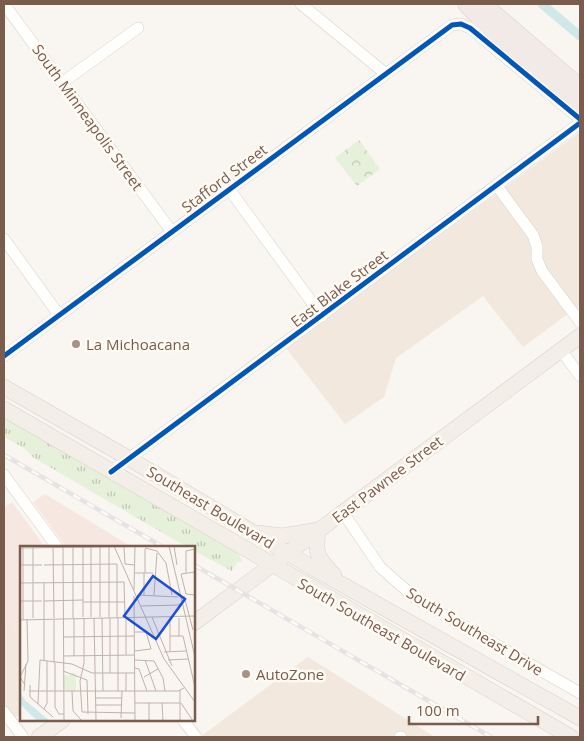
<svg xmlns="http://www.w3.org/2000/svg" width="584" height="741" font-family="'Open Sans',sans-serif">
	<style>
		.residential { fill: #f2e8de }
		.commercial { fill: #f6e8e1 }
		.grass { fill: url(#grass-tufts) }
		.forest { fill: url(#forest-crowns) }
		.lines { fill: none; stroke-linecap: round; stroke-linejoin: round }
		.canal { stroke: #d0e8ea; stroke-width: 9 }
		.minor-casing { stroke: #d7d1cb; stroke-width: 12 }
		.major-casing { stroke: #dad1cc; stroke-width: 16 }
		.highway-casing { stroke: #dad1cc; stroke-width: 19 }
		.minor { stroke: #fefefd; stroke-width: 11 }
		.major { stroke: #f3eee8; stroke-width: 15 }
		.highway { stroke: #f2eae7; stroke-width: 18 }
		.rail-casing { stroke: #e6e3e7; stroke-width: 4.5 }
		.rail { stroke: #fffaf3; stroke-width: 2.5; stroke-dasharray: 8; stroke-linecap: butt }
		.cycleway-casing { stroke: #fffaf3; stroke-width: 8 }
		.cycleway { stroke: #0057b8; stroke-width: 5 }
		.poi-dot { fill: #a69286; stroke: #fffaf3; stroke-width: 2 }
		.labels { text-anchor: middle; dominant-baseline: central; stroke-width: 5; stroke-linejoin: round; paint-order: stroke }
		.street-label { font-size: 15px; fill: #7a5c4d; stroke: #fffaf3 }
		.poi-label { font-size: 15px; fill: #7a5c4d; stroke: #fffaf3; text-anchor: start }
		.inset-road { fill: none; stroke: #c2b3aa; stroke-width: 1 }
		.view { fill: #1d4ed8; fill-opacity: 0.15; stroke: #1d4ed8; stroke-width: 2.5 }
		.inset-edge { fill: none; stroke: #7a5c4d; stroke-width: 2.5 }
	</style>
	<defs>
		<pattern id="grass-tufts" width="24" height="20" patternUnits="userSpaceOnUse" patternTransform="scale(1.25)"><rect width="24" height="20" fill="#e7f0db"/><path d="M3 7l-1-3M5 7V3M7 7l1-3M15 17l-1-3M17 17v-4M19 17l1-3" fill="none" stroke="#c0c6b4"/></pattern>
		<pattern id="forest-crowns" width="20" height="18" patternUnits="userSpaceOnUse" patternTransform="scale(1.25)"><rect width="20" height="18" fill="#e7f0db"/><path d="M2 6a3 3 0 1 1 6 0M12 15a3 3 0 1 1 6 0" fill="none" stroke="#c0c6b4"/></pattern>
	</defs>
	<rect width="100%" height="100%" fill="#f9f5f0"/>
	<path class="residential" d="M580,132V305L523,347L483,296L396,358L384,397L345,424L286,348Z
		M4,616L21,640V713L14,719L4,716Z
		M308,657L435,737H200Z"/>
	<path class="commercial" d="M45,494L132,547H66L33,502Z
		M12,502L45,547H21V640L4,616V508Z"/>
	<path class="grass" d="M4,414L239,554L242,562H237L232,571L194,551V547H187L34,458L24,448L4,437Z"/>
	<path class="forest" d="M359,140L380,169L357,186L335,158Z"/>
	<g class="lines">
		<path class="canal" d="M542,4L580,36"/>
		<g class="minor-casing">
			<path id="minor" d="M4,4L172,232
				M301,4L386,74
				M63,82L138,28
				M497,186L533,235L537,247V259L542,271L580,322
				M229,189L322,316
				M4,239L59,315
				M561,350L580,376
				M4,356L452,25L461,24L470,28L580,119
				M111,472L580,123
				M4,475L57,547
				M342,511L380,567L415,598L580,693
				M4,712L23,737
				M183,720L196,737
				M400,737H401"/>
		</g>
		<g class="major-casing">
			<path id="major" d="M4,387L130,459L311,567L580,718
				M4,409L571,737
				M259,533L282,536L318,530C315,555 317,557 334,575
				M194,623L580,336
				M39,737L63,720"/>
		</g>
		<g class="highway-casing">
			<path id="highway" d="M467,4L504,42L580,106
				M482,4L580,88"/>
		</g>
		<use href="#minor" class="minor"/>
		<use href="#major" class="major"/>
		<use href="#highway" class="highway"/>
		<g class="rail-casing">
			<path id="rail" d="M4,455L163,547
				M194,565L491,737"/>
		</g>
		<use href="#rail" class="rail"/>
		<g class="cycleway-casing">
			<path id="cycleway" d="M4,356L452,25L461,24L470,28L580,119
				M111,472L580,123"/>
		</g>
		<use href="#cycleway" class="cycleway"/>
	</g>
	<g class="poi-dot">
		<circle cx="76" cy="344" r="5"/>
		<circle cx="246" cy="674" r="5"/>
	</g>
	<g class="labels">
		<g class="street-label">
			<text transform="translate(88 117) rotate(54)">South Minneapolis Street</text>
			<text transform="translate(224 178) rotate(-37)">Stafford Street</text>
			<text transform="translate(339 288) rotate(-37)">East Blake Street</text>
			<text transform="translate(387 479) rotate(-37)">East Pawnee Street</text>
			<text transform="translate(211 507) rotate(31)">Southeast Boulevard</text>
			<text transform="translate(382 629) rotate(30)">South Southeast Boulevard</text>
			<text transform="translate(475 631) rotate(31)">South Southeast Drive</text>
		</g>
		<g class="poi-label">
			<text x="86" y="344">La Michoacana</text>
			<text x="256" y="674">AutoZone</text>
		</g>
	</g>
	<g transform="translate(20 546)">
		<rect width="175" height="175" fill="#f9f5f0"/>
		<path d="M52,126L56,128V145L44,144V129H51Z" fill="#e7f0db"/>
		<path d="M0,147L6,155L30,175H18L10,168L0,158Z" fill="#d0e8ea"/>
		<path class="inset-road" d="M43,0L44,175M94,0L144,113L175,156M149,0L175,111M154,0L157,19M3,1V74M33,1L34,72M53,1V72M71,1V71M80,1V71M89,1V71M104,1L105,18L115,19M0,2L149,0M125,2L137,5L146,17L152,49M0,19H22M24,19L97,18V71M175,26L161,28L166,48L175,49M115,27H133M125,27V3M166,27V5L175,3M0,37L104,36L105,71M24,37V114M114,44L115,0M117,49L158,51M124,49V27M134,49L137,7M114,50L115,175M164,50L173,84M0,55H22M24,55L63,54M63,56H105M121,60L160,59V57M63,71V1M98,71V145M132,71L152,120M13,72V1M54,72V110M74,72L76,175M82,72L83,145M90,72V127M106,72V109M159,72V90M0,74L175,70M34,74V117M115,86H126L131,103L115,105M150,90H163L175,141M43,91L115,90M150,105V71M144,106L166,105M43,110L115,109M115,114L134,115L143,132L145,145M125,114L136,145M148,114L168,113M35,117V161L39,168H44M115,122L119,123L127,145M43,125L67,134L68,168M106,127V145M124,131L138,123M5,139L0,131L8,115L7,73M10,139V151L33,171M160,144V175M4,145L6,118M9,145H158L164,142M52,145L53,165L62,175M76,152H102M115,157H160M129,157V175M142,157L143,175M161,157L173,175M18,158L20,114L52,118L72,127H115M76,159H102M24,163L27,157V115M62,166L60,135L64,117V72M62,166L115,167M101,172L102,145"/>
		<path class="view" d="M133,30L165,53L136,93L104,70Z"/>
		<rect width="175" height="175" class="inset-edge"/>
	</g>
	<rect width="584" height="741" fill="none" stroke="#7a5c4d" stroke-width="10"/>
	<path d="M409 716v8h129v-8" fill="none" stroke="#7a5c4d" stroke-width="2.5"/>
	<text x="416" y="716" font-size="15" fill="#7a5c4d" stroke="#fffaf3" stroke-width="4" paint-order="stroke">100 m</text>
</svg>
